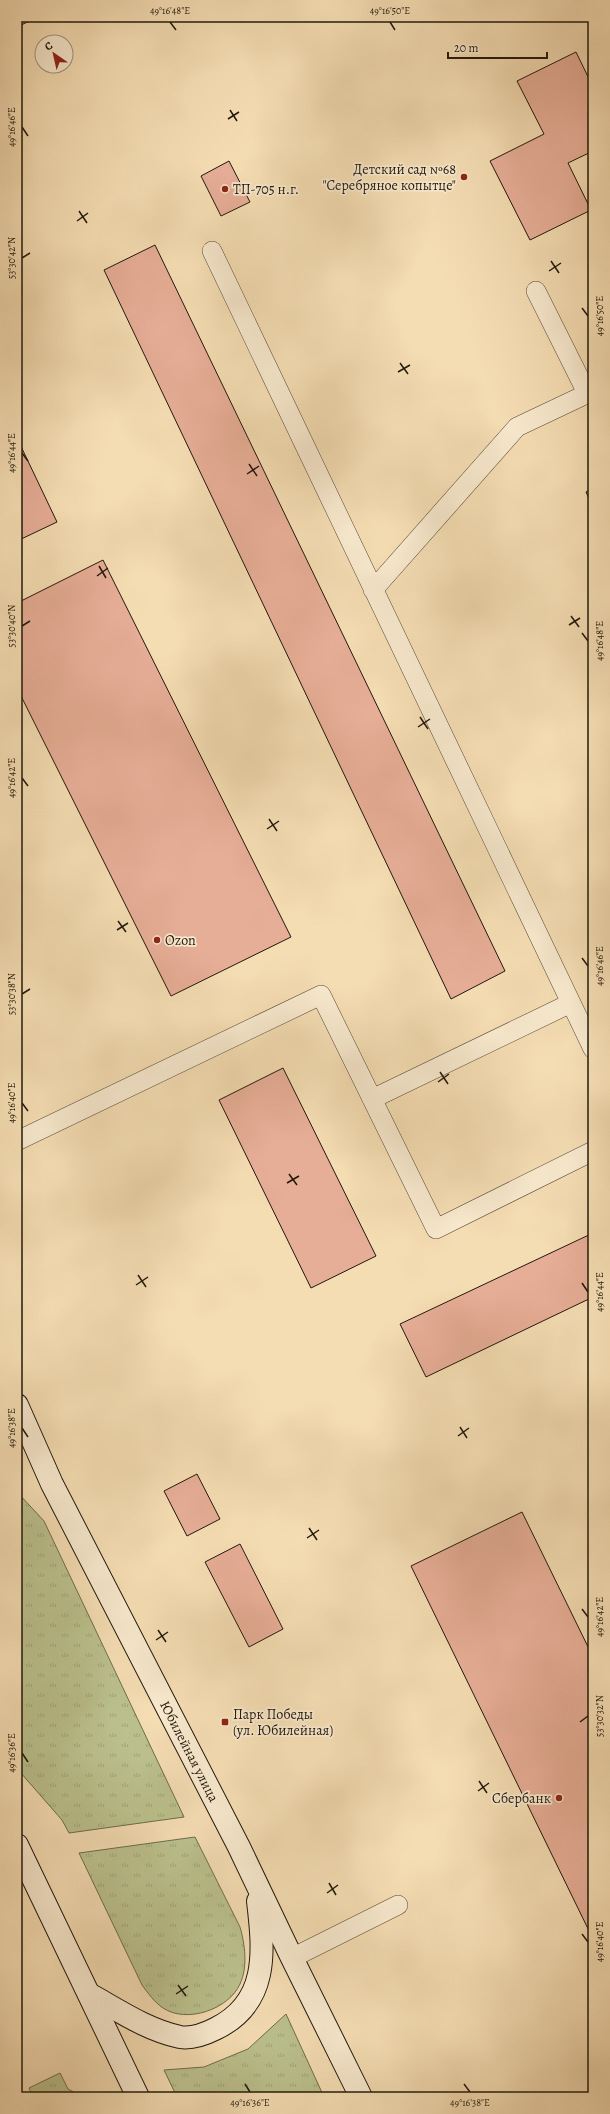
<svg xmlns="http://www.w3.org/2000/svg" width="610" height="2114" font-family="Alegreya,serif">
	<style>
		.grass { fill: url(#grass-tufts); stroke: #6e6c4c }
		.building { fill: #e7ae97; stroke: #21180c }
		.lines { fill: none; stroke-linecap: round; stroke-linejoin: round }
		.service-casing { stroke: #564936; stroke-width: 20 }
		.secondary-casing { stroke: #21180c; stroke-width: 24 }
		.service { stroke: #f8e9ce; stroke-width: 19 }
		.secondary { stroke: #f8e9ce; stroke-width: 22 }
		.ticks { fill: none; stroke: #21180c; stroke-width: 1.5 }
		.poi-dot { fill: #8f2418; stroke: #f8e9ce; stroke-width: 1.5 }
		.labels { text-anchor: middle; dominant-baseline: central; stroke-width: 3.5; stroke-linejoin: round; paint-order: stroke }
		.poi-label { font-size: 14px; fill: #21180c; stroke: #f8e9ce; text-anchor: start }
		.street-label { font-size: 14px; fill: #21180c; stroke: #f8e9ce }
		.neatline { fill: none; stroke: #21180c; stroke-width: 1.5 }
		.ticks-label { font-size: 10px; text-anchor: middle; fill: #21180c }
	</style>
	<defs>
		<pattern id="grass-tufts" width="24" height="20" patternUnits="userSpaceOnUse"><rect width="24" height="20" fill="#bbc18d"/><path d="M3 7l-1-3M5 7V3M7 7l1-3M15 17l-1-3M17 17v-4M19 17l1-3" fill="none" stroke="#a0a578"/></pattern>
	</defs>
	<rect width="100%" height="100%" fill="#f5ddb3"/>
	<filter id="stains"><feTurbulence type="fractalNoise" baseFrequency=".005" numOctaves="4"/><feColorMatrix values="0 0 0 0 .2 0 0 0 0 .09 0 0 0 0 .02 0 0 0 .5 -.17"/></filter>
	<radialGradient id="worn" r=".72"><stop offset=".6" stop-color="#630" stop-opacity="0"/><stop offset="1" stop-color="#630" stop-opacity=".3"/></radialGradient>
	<path class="grass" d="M17,1492L44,1521L184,1817L69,1833L62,1820L20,1772L17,1766Z
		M195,1837L240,1927C245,1944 248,1967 240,1984C229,2009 187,2024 163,2008C154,2002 148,1993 142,1985L79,1853Z
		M286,2014L324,2097H177L164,2070L204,2067L248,2049Z
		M60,2073L68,2089L83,2097H33L29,2088Z"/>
	<path class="building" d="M17,17H38L17,27Z
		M576,52L593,87V151L568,163L591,210L530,240L490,161L544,134L517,81Z
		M229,161L250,202L221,216L201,176Z
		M155,245L505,971L451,999L104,270Z
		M17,438L57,522L17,541Z
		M593,488V508L586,492Z
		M103,560L291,937L171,996L17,688V603Z
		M283,1068L376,1256L311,1288L219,1100Z
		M593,1233V1297L426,1377L400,1324Z
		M197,1474L220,1519L187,1536L164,1491Z
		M522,1512L593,1657V1939L411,1566Z
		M240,1544L283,1629L249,1647L205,1562Z"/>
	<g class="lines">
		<g class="service-casing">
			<path id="service" d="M212,251L593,1049
				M536,291L587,393
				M373,590L517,427L593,391
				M372,1099L571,1003
				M17,1141L321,995L436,1229L593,1151
				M292,1958L398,1905"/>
		</g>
		<g class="secondary-casing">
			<g id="secondary">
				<path id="s1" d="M17,1405L52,1484L239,1847L292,1958L361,2097"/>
				<path d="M17,1845L138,2097"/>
				<path d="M89,1994C118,2010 147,2030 180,2037C192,2039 205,2034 215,2029C269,2003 264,1952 258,1901"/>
			</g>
		</g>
		<use href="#service" class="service"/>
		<use href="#secondary" class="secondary"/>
	</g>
	<path class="ticks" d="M170,22L176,30M390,22L395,30M230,110L237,121M228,119L239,112M22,127L28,136M79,211L87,223M77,221L88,213M22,258L30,253M551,261L559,273M549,271L561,263M582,308L588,316M400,363L408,374M398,372L410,365M22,453L28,461M249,464L257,476M247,474L259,466M99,566L106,578M97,576L108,568M571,616L579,627M569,625L580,618M22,626L30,621M582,633L588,641M420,717L428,729M418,727L430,719M22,778L28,786M269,819L277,831M267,829L279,821M118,921L126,932M117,930L128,923M582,958L588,966M22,994L30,989M440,1072L448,1084M438,1082L449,1074M22,1103L28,1111M289,1174L297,1185M287,1183L299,1176M138,1275L146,1287M582,1283L588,1292M136,1285L148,1277M460,1427L467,1438M22,1428L28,1437M458,1436L469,1428M309,1528L317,1540M307,1538L319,1530M582,1609L588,1617M158,1630L166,1642M156,1640L168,1632M580,1722L588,1716M22,1753L28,1762M479,1781L487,1793M478,1791L489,1783M329,1883L336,1895M327,1893L338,1885M582,1934L588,1942M178,1985L186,1996M176,1994L188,1986M245,2084L250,2092M464,2084L470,2092"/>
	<g class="poi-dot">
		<circle cx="464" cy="177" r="4"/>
		<circle cx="225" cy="189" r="4"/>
		<circle cx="157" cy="940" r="4"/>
		<rect x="221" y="1718" width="8" height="8" rx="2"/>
		<circle cx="559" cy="1798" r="4"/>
	</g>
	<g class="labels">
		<g class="poi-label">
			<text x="456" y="169" text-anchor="end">Детский сад №68<tspan x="456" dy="16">"Серебряное копытце"</tspan></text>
			<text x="233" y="189">ТП-705 н.г.</text>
			<text x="165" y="940">Ozon</text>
			<text x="233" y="1714">Парк Победы<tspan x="233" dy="16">(ул. Юбилейная)</tspan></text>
			<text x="551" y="1798" text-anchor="end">Сбербанк</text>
		</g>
		<g class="street-label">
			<text stroke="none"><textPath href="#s1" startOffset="387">Юбилейная улица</textPath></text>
		</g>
	</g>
	<rect width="610" height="2114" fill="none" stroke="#f5ddb3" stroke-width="44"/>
	<g transform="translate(54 54) rotate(326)"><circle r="19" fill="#f8e9ce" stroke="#a29580"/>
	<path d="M0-3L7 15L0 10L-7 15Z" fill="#8f2418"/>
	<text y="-6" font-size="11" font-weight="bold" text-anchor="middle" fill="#21180c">С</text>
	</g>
	<path d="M448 52v6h99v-6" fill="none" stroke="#21180c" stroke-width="2"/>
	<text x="454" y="52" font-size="12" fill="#21180c" stroke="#f8e9ce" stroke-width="3" paint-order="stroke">20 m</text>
	<rect x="22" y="22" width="566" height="2070" class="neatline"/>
	<g class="ticks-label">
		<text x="170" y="14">49°16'48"E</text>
		<text x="390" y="14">49°16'50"E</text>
		<text transform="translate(11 127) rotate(-90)" y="4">49°16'46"E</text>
		<text transform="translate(11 258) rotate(-90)" y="4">53°30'42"N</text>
		<text transform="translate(599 316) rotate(-90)" y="4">49°16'50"E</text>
		<text transform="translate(11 453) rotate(-90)" y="4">49°16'44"E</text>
		<text transform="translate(11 626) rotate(-90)" y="4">53°30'40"N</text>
		<text transform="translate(599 641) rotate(-90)" y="4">49°16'48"E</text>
		<text transform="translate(11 778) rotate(-90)" y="4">49°16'42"E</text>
		<text transform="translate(599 966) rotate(-90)" y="4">49°16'46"E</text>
		<text transform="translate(11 994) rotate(-90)" y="4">53°30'38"N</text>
		<text transform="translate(11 1103) rotate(-90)" y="4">49°16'40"E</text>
		<text transform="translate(599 1292) rotate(-90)" y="4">49°16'44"E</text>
		<text transform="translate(11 1428) rotate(-90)" y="4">49°16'38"E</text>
		<text transform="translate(599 1617) rotate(-90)" y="4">49°16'42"E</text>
		<text transform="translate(599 1716) rotate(-90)" y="4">53°30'32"N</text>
		<text transform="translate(11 1753) rotate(-90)" y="4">49°16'36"E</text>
		<text transform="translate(599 1942) rotate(-90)" y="4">49°16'40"E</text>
		<text x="250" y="2106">49°16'36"E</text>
		<text x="470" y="2106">49°16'38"E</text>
	</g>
	<rect width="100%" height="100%" filter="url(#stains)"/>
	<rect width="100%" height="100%" fill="url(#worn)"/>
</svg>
